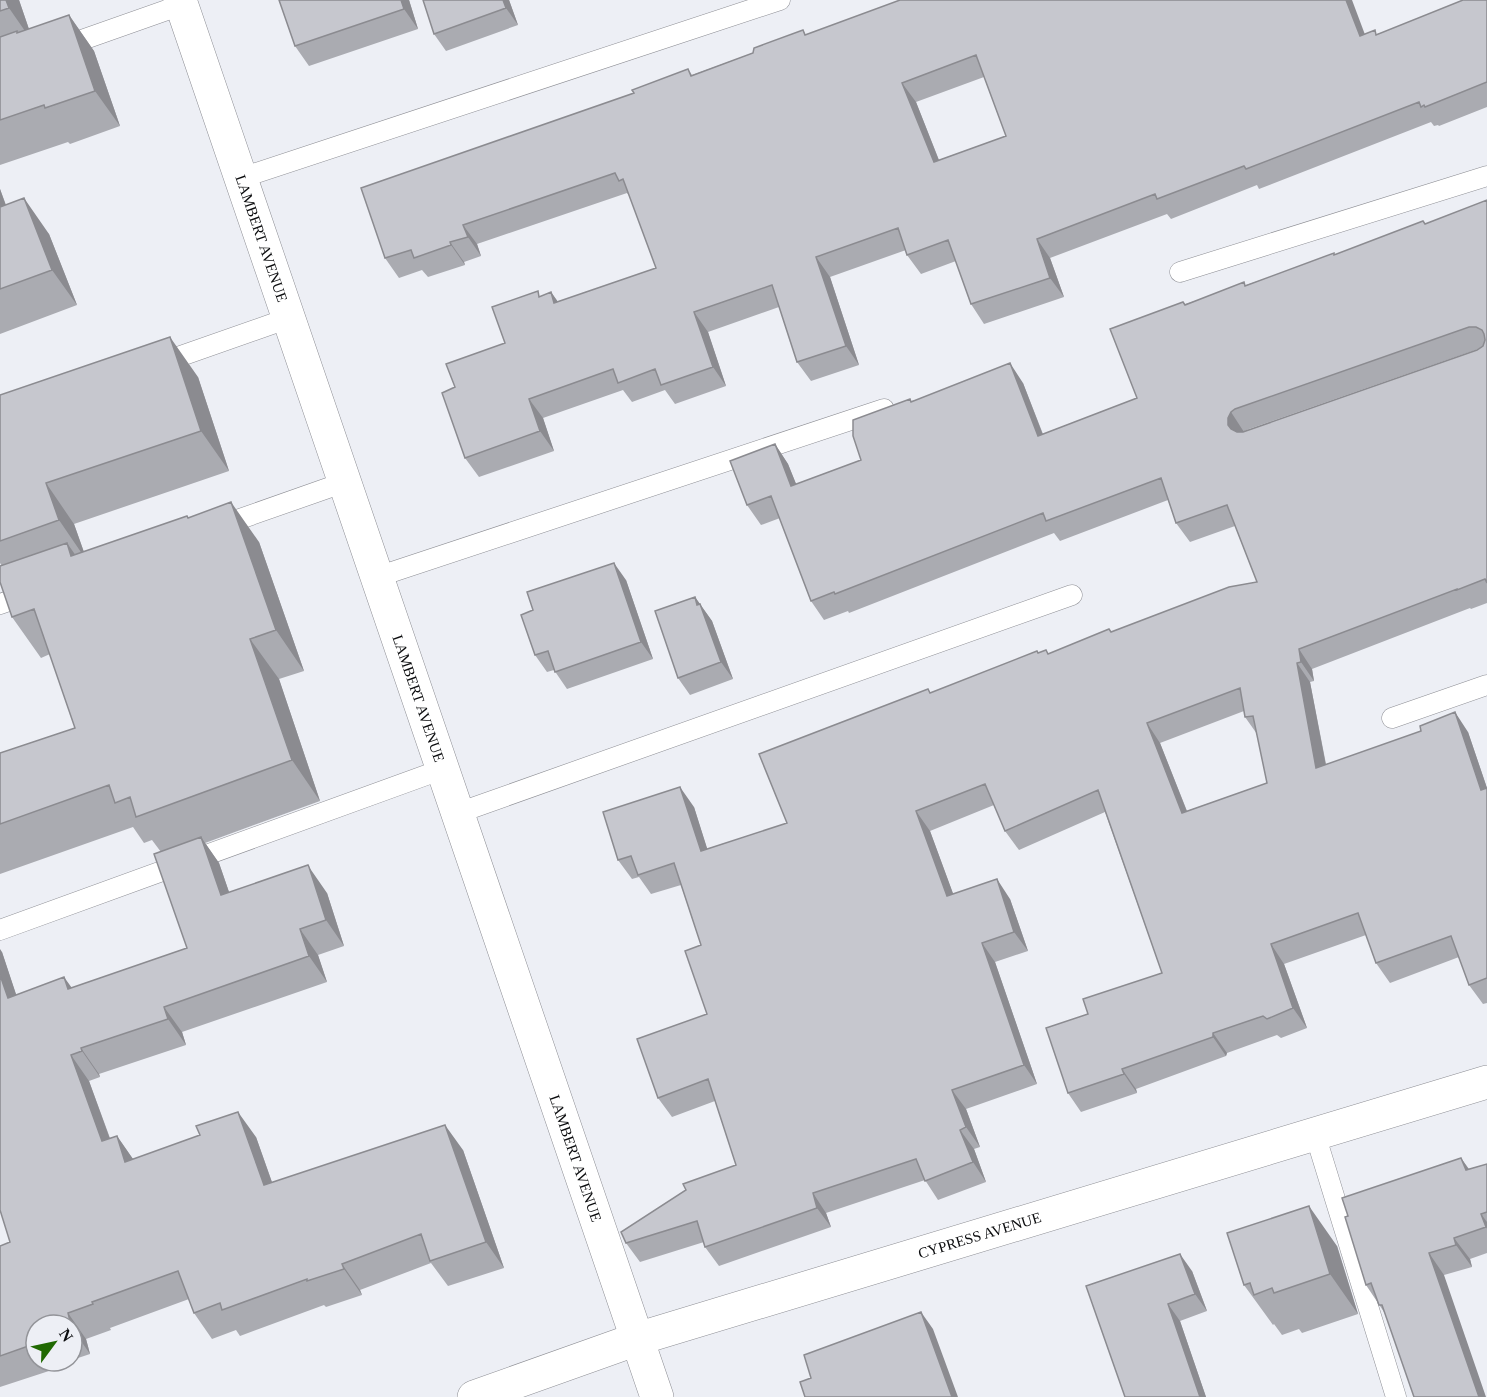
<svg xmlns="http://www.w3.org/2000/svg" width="1487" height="1397" font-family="Georgia,serif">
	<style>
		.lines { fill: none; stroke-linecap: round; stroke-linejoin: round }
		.lane-casing { stroke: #8d8e94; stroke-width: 21 }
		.secondary-casing { stroke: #8d8e94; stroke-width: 34 }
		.lane { stroke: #fff; stroke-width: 20 }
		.secondary { stroke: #fff; stroke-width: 33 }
		.wall { fill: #aaabb1; fill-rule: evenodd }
		.shaded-wall { fill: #8b8b90 }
		.building { fill: #c6c7ce; stroke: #8b8b90; stroke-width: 1.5; fill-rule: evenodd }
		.labels { text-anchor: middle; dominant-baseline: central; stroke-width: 4.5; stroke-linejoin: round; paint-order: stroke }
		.street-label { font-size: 15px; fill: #0b0c0e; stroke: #edeff5 }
	</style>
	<rect width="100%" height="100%" fill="#edeff5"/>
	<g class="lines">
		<g class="lane-casing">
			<path id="lane" d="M62,47L181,5
				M241,178L780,0
				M1180,272L1487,176
				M158,364L289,318
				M217,527L345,482
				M377,577L884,409
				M0,604L31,593
				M1392,718L1487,685
				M458,813L1072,595
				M0,930L443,769
				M1315,1134L1396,1397"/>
		</g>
		<g class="secondary-casing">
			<g id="secondary">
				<path id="s1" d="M180,0L657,1397"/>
				<path id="s2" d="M474,1397L637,1339L1487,1082"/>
			</g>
		</g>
		<use href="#lane" class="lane"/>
		<use href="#secondary" class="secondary"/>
	</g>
	<path class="wall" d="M0,0H19L29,29L69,15L94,51L120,126L70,144L68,142L0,165Z
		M279,0H409L418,29L309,66L295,46Z
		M423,0H509L518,25L446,51L434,34Z
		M1487,0V107L1439,126L1438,125L1434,126L1431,122L1259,189L1257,185L1171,219L1167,214L1050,258L1064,297L984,324L971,304L956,261L921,274L907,255L906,250L830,277L859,365L811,381L797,362L779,307L708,332L726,386L675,404L665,390L632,402L623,390L543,418L554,451L479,477L465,458L455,387L505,343L541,296L551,292L558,302L656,268L630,197L627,193L477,244L481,256L464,262L465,265L428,277L422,270L399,278L385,258L634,93L688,69L692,75L753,53L803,30L806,35L1377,34ZM984,77L1006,136L939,160L916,102Z
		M0,189L6,205L49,234L77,305L0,334Z
		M1487,200V603L1471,609L1470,608L1312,669L1314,681L1310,682L1326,764L1468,732L1487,788V1003L1483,1004L1469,985L1459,957L1390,983L1376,963L1366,935L1284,964L1307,1028L1281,1038L1277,1035L1227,1053L1226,1056L1136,1089L1137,1093L1081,1112L1068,1093L1088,1014L1162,973L1105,812L1019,850L1005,831L994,805L930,831L953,894L1010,899L1028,951L995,962L1037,1084L966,1109L980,1147L974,1149L986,1182L938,1200L925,1180L826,1213L831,1227L719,1266L705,1247L704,1242L640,1262L626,1243L736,1165L715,1101L672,1117L658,1098L707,1014L701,945L681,885L651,894L639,877L632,879L618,860L694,807L707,849L787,823L928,689L930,693L1038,653L1049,654L1111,632L1257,582L1235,526L1190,542L1176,523L1168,500L1060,541L1054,533L849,613L848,611L824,620L811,601L780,518L761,525L747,505L775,444L788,464L796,484L861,460L911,401L1023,383L1043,434L1137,398L1183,302L1185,304L1246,285L1426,224ZM1481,348L1477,350L1245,431L1249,429ZM1244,711L1245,717L1257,734L1267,783L1187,811L1160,743Z
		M198,377L229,471L74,524L84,552L187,516L188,518L259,542L304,671L279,679L320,801L205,843L219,863L229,892L327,893L344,946L318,955L327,982L182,1032L186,1045L99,1074L100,1077L89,1081L110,1138L117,1136L133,1159L256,1137L272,1182L463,1150L504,1268L448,1286L431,1263L360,1290L362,1295L326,1307L324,1305L240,1336L236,1330L212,1339L194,1313L189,1299L110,1328L111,1330L86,1339L90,1354L72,1360V1325H36V1361H70L51,1368L52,1370L0,1387V1246L10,1242L2,952L16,995L71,988L187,948L161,852L152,840L144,843L133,827L0,874V753L75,728L50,654L41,658L12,617L2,566L0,563V395Z
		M626,580L653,659L567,689L554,670L547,672L535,655Z
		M695,597L712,621L733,679L690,695L678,678Z
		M1461,1158L1469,1169L1487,1164V1253L1470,1259L1472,1267L1444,1275L1386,1315L1366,1285Z
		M1337,1246L1358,1314L1302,1333L1299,1329L1282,1335L1274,1324L1273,1325L1244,1285Z
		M1192,1271L1207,1311L1180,1321L1206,1397H1125L1086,1286Z"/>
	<path class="shaded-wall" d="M6,0H19L34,44L9,8Z
		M401,0H409L418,29L404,9Z
		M503,0H509L518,25L506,8Z
		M1346,0H1352L1373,56L1360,36Z
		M69,15L94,51L120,126L95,91Z
		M902,83L916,102L947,181L934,162Z
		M0,189L20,245L0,217Z
		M24,198L49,234L77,305L52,270Z
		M463,225L477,244L481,256L468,237Z
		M1037,239L1050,258L1064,297L1050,278Z
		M450,242L464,262L465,265L451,245Z
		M816,257L830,277L859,365L846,346Z
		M551,292L565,312L554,303Z
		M694,312L708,332L726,386L713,367Z
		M170,337L198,377L229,471L201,431Z
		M1010,363L1023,383L1051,456L1038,436Z
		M529,399L543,418L554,451L540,431Z
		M1231,412L1244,432L1242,444L1228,425V418Z
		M775,444L788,464L805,506L791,486Z
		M46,483L74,524L87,561L59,520Z
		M231,502L259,542L304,671L276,630Z
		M67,543L95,583L71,556Z
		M614,563L626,580L653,659L641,642Z
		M695,597L712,621L733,679L721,662L697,605Z
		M250,639L279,679L320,801L292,760Z
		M1299,649L1312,669L1314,681L1301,662Z
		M1297,663L1310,682L1330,787L1316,768Z
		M1455,712L1468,732L1487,788L1481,790Z
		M1147,723L1160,743L1195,832L1182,813Z
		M680,787L694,807L714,870L701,851Z
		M916,811L930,831L961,915L947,896Z
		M201,837L219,863L239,921L221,895Z
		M309,867L327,893L344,946L326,920Z
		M997,879L1010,899L1028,951L1014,932Z
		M300,929L318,955L327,982L309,956Z
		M982,943L995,962L1037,1084L1024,1065Z
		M1271,944L1284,964L1307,1028L1293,1008Z
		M0,949L2,952L26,1024L8,998L0,975Z
		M64,977L82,1002L68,989Z
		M164,1007L182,1032L186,1045L168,1019Z
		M1213,1033L1227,1053L1226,1056L1213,1037Z
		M81,1048L99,1074L100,1077L82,1051Z
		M71,1055L89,1081L120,1167L102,1141Z
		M1122,1069L1136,1089L1137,1093L1124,1074Z
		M952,1090L966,1109L980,1147L966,1127Z
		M238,1112L256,1137L282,1211L264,1185Z
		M445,1125L463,1150L504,1268L486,1242Z
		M960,1130L974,1149L986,1182L973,1162Z
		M117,1136L135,1162H125Z
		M1461,1158L1476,1180L1466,1170Z
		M813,1193L826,1213L831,1227L817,1208Z
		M1309,1206L1337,1246L1358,1314L1330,1274Z
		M1481,1214L1487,1222V1229L1486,1227Z
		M1454,1238L1470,1259L1472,1267L1456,1245Z
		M1429,1253L1444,1275L1486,1397H1479Z
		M1180,1254L1192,1271L1207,1311L1195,1294Z
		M342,1264L360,1290L362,1295L344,1269Z
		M1168,1304L1180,1321L1206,1397H1200Z
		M921,1312L933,1329L958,1397H952Z
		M68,1313L86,1339L90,1354L72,1328Z"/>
	<path class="building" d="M0,0H6L9,8L0,11Z
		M279,0H401L404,9L295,46Z
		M423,0H503L506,8L434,34Z
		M900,0H1346L1360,36L1375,30L1376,35L1463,0H1487V82L1425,107L1424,105L1421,107L1419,102L1246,169L1244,166L1157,199L1155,194L1037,239L1050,278L971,304L948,240L907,255L898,228L816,257L846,346L797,362L772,285L694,312L713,367L661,385L655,369L618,383L613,369L529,399L540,431L465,458L442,393L455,387L446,364L505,343L492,307L538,291L539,297L551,292L554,303L656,268L623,179L619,181L615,173L463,225L468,237L450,242L451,245L414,258L411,250L385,258L361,188L634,93L632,90L688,69L691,76L753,53L754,48L803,30L805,35ZM976,55L1006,136L934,162L902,83Z
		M69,15L95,91L45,108L44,105L0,120V37L17,31V33Z
		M24,198L52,270L0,289V207Z
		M1487,200V583L1485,579L1457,590V589L1299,649L1301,662L1297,663L1316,768L1421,731L1420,726L1455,712L1481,790L1487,788V978L1469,985L1451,936L1376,963L1358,913L1271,944L1293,1008L1267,1019L1263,1016L1213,1033V1037L1122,1069L1124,1074L1068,1093L1046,1028L1088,1014L1083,999L1162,973L1098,790L1005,831L985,784L916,811L947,896L997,879L1014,932L982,943L1024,1065L952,1090L966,1127L960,1130L973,1162L925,1181L916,1159L813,1193L817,1208L705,1247L697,1221L626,1243L621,1232L686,1190L683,1184L736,1165L708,1079L658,1098L637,1039L707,1014L685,951L701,945L674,863L638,875L631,856L618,860L603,812L680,787L701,851L787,823L759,754L928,689L930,693L1037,651L1038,653L1046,650L1048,654L1109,629L1111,632L1229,587L1257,582L1227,505L1176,523L1161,478L1046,521L1043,513L835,594L834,592L811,601L771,496L747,505L730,461L775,444L791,486L861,460L853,436V420L910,399L911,402L1010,363L1038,436L1137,398L1110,329L1183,302L1185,305L1244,282L1245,286L1334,253V255L1423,221L1425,224ZM1469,327H1476L1482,330L1484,334L1485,340L1483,346L1477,350L1243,432H1237L1231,429L1228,425V418L1231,412L1235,409ZM1240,688L1245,717L1253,716L1267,783L1182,813L1147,723Z
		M170,337L201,431L46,483L59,520L0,541V395Z
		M231,502L276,630L250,639L292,760L136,817L130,797L115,803L109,785L0,824V753L75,728L34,609L12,617L0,582V566L67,543L71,556L187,516L188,518Z
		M614,563L641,642L555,672L548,651L535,655L521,615L533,610L527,592Z
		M695,597L697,605L700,604L721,662L678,678L655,611Z
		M201,837L221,895L308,865L309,867L326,920L300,929L309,956L164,1007L168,1019L81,1048L82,1051L71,1055L102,1141L117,1136L125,1162L200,1135L196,1126L238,1112L264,1185L445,1125L486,1242L430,1261L421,1234L342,1264L344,1269L307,1281V1279L222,1310L220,1303L194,1313L178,1271L92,1302L93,1304L68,1313L71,1325H36V1341L33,1342L34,1344L0,1356V1246L10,1242L0,1210V975L8,998L64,977L68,989L187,948L154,854Z
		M1461,1158L1466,1170L1487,1164V1212L1481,1214L1486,1227L1454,1238L1456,1245L1429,1253L1479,1397H1414L1382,1305H1379L1371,1283L1366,1285L1345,1217L1348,1216L1342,1198Z
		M1309,1206L1330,1274L1274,1293L1272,1288L1254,1295L1250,1283L1244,1285L1227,1233Z
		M1180,1254L1195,1294L1168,1304L1200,1397H1125L1086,1286Z
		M921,1312L952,1397H805L800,1382L811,1378L804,1355Z"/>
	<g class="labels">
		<g class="street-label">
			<text stroke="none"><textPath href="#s1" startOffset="252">LAMBERT AVENUE</textPath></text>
			<text stroke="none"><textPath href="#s1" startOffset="738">LAMBERT AVENUE</textPath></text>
			<text stroke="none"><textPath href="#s1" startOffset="1224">LAMBERT AVENUE</textPath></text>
			<text stroke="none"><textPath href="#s2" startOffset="531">CYPRESS AVENUE</textPath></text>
		</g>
	</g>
	<g transform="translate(54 1343) rotate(57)"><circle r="28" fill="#edeff5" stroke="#939499" stroke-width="1.5"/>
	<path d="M0-4.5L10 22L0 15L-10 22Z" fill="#206902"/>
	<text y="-9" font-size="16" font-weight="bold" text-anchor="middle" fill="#0b0c0e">N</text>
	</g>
</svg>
